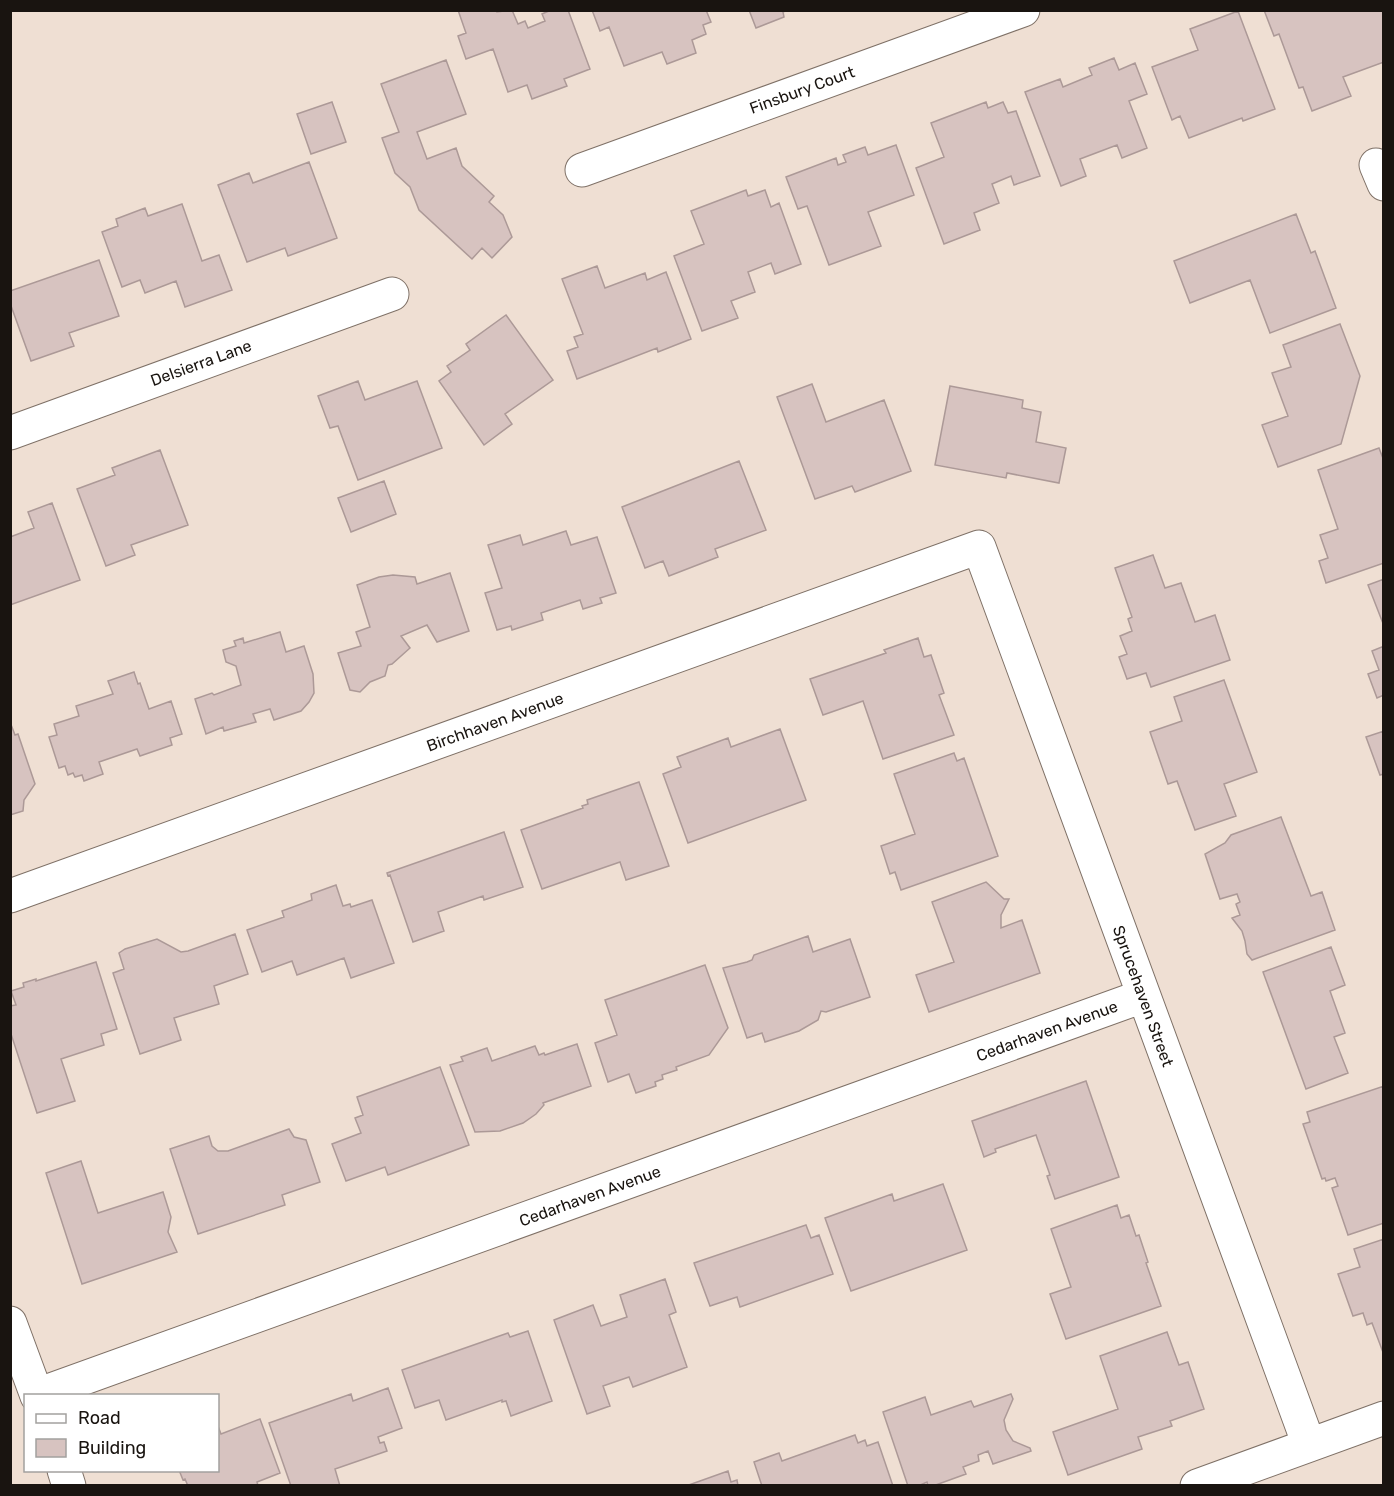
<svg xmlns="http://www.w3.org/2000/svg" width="1394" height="1496" font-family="Rubik,sans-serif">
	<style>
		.building { fill: #d7c3c0; stroke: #ac9997; stroke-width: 1.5 }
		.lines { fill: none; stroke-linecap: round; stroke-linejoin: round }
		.street-casing { stroke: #7f7167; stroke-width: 35 }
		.secondary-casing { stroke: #7f7167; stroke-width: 35 }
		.street { stroke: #fff; stroke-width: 33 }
		.secondary { stroke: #fff; stroke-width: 33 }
		.labels { text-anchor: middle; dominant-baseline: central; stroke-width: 4.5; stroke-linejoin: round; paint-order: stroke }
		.street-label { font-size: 16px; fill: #191410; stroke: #fff }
	</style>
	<rect width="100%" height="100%" fill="#efdfd3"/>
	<path class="building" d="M458,10H497V12L512,10L518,24L525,21L528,28L545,21L542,14L551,10H568L590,69L564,79L567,86L532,99L527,85L508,92L493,49L466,59L458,36L466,33Z
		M592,10H706L711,22L703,25L706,34L692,40L696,53L667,64L662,52L624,66L609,27L600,31Z
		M749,10H787L783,12L784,17L756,28Z
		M1264,10H1384V62L1343,77L1351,96L1312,111L1303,87L1299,88L1279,34L1274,36Z
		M1238,11L1275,109L1243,121L1242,118L1189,138L1180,116L1172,120L1152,67L1198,50L1190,29Z
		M1114,58L1119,70L1135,63L1147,94L1129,101L1147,148L1122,158L1117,145L1080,159L1086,176L1061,186L1025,92L1060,79L1063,87L1092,75L1089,68Z
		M446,60L466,114L417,132L427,159L456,148L462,166L494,196L489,202L503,215L512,237L492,258L482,248L472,259L419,210L410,187L395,173L382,138L399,132L381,84Z
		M332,102L346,142L311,154L297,114Z
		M986,102L988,108L1003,102L1008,113L1016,111L1040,176L1014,185L1011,176L992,184L999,203L974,213L980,230L944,244L916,168L944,157L931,123Z
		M896,145L914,195L868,212L881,246L829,265L807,206L798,209L786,177L836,158L838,165L846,162L843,155L865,147L868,155Z
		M309,162L337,238L288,256L285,248L247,262L218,185L249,173L253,183Z
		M746,190L748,196L765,190L771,207L779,203L801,264L775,274L771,263L748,272L755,292L731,301L738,318L702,331L674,256L704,244L691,211Z
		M182,204L202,261L219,255L232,290L185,307L176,281L145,293L140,280L122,287L102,232L118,226L116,219L145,208L148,216Z
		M1296,214L1311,253L1315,251L1336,308L1270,333L1250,280L1190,303L1174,261Z
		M99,260L119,316L69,333L74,346L31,361L10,303V291Z
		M597,266L605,288L645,273L647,280L666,272L691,339L658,352L657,348L577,379L567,351L578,347L574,337L583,334L562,279Z
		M506,315L553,380L505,414L512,424L484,445L439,381L451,372L447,366L470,350L466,344Z
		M1340,324L1360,376L1341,444L1278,467L1262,425L1288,416L1272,373L1291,367L1283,345Z
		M358,381L365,400L417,381L442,448L358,480L338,426L330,428L318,396Z
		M812,384L826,422L884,400L911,471L855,492L852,486L815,499L777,397Z
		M950,386L1023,400L1022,408L1041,412L1036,442L1066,448L1059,483L1007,473L1006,478L935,465Z
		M1379,448L1384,461V563L1326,583L1319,561L1328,558L1320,535L1338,529L1318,470Z
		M160,450L188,525L131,545L135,555L106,566L77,489L115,475L112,468Z
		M739,461L766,530L715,549L718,557L669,576L663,561L645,568L622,507Z
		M384,481L396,514L351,532L338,498Z
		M52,503L80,580L10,605V537L34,528L28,512Z
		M566,531L571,545L597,537L616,593L600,598L602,603L583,609L580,600L541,613L543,620L512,630L511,626L497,630L485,593L502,588L488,545L520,535L523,545Z
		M1153,555L1165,588L1181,583L1195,622L1215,615L1230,660L1151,687L1146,673L1127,679L1119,657L1127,654L1120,636L1132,631L1128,619L1132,617L1115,568Z
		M450,573L469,631L437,642L427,625L401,636L410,648L392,664L388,665L385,676L370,682L360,692L350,690L338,653L361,646L356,632L370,627L357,585L379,577L393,575L415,577L417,584Z
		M1384,579V626L1368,585Z
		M280,632L286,652L304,646L313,674L314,693L309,702L301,711L274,720L270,709L253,714L256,722L224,731L223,727L206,734L195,699L212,693L214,695L241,685L236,666L226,662L223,650L236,646L234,641L243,638L244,643Z
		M918,638L924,657L931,655L944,693L939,695L954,735L883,759L863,701L823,715L810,679L886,653L884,650Z
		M1384,646V695L1377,698L1368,674L1379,670L1372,651Z
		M134,672L138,684L140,683L149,709L171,701L182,734L170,738L172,745L140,756L137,749L99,762L103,774L84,781L82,775L75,777L73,773L68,775L65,766L59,768L49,737L57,735L54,724L79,716L76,706L113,694L108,681Z
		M1224,680L1257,772L1224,784L1236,816L1195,830L1177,781L1168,784L1150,732L1182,721L1174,697Z
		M10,722L15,735L18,734L35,784L24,800L23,811L10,815Z
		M780,729L806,800L688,843L663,774L681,767L677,757L728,738L731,747Z
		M1384,731V774L1380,775L1366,737Z
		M954,753L957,761L964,758L998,856L901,890L895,872L890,874L881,846L915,834L894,774Z
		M639,782L669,866L626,880L620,862L542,889L521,830L583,808L582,806L588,804L587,800Z
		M1281,817L1311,896L1322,892L1335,930L1252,960L1247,954L1245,941L1242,931L1232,918L1240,915L1236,904L1240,902L1237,894L1220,899L1205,854L1225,843L1231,835Z
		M504,832L523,887L484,900L483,896L438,912L444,931L413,942L390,875L388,876L387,873Z
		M986,882L1004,899H1009L1001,915V928L1022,920L1040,973L929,1012L916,975L954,962L932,902Z
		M336,885L343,906L350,904L351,907L372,900L394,963L351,978L344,958L297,975L292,961L262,972L247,930L284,917L282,911L312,900L311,894Z
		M235,934L248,974L214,986L219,1004L174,1018L181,1040L140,1054L113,973L124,969L119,953L125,949L157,939L181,952L188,951Z
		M808,936L813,952L850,939L870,997L826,1012L821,1011L818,1020L799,1031L765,1042L762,1033L747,1038L723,968L747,962L752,960L754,955Z
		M1331,947L1345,985L1330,991L1345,1033L1334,1037L1348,1073L1306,1089L1263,972Z
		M96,962L117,1029L101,1034L104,1045L61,1059L75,1101L37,1113L10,1031V1006L16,1005L11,991L24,987L23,983L36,979V981Z
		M705,965L728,1028L709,1055L676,1067L677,1070L662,1075L663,1079L655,1082L656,1086L636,1093L629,1074L608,1082L595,1043L617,1035L605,1000Z
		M577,1044L591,1086L543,1103L544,1105L536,1114L523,1123L500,1131L475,1132L450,1065L463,1061L461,1057L487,1048L492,1061L535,1046L539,1055L544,1053L545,1055Z
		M440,1067L469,1145L388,1175L385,1167L346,1181L332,1144L361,1133L355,1118L363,1115L357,1097Z
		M1086,1081L1119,1177L1055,1199L1047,1176L1050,1175L1036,1135L995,1149L996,1152L984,1157L972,1121Z
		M1384,1086V1223L1348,1235L1332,1188L1338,1186L1335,1178L1326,1181L1325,1178L1322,1179L1303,1124L1310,1122L1307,1112Z
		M289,1129L294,1137L306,1140L320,1182L282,1195L285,1205L198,1234L170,1149L209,1136L212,1146L218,1151H228Z
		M81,1161L98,1213L163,1192L171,1217L168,1232L177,1252L82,1284L46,1173Z
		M943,1184L967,1250L851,1291L825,1218L892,1194L894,1201Z
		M1117,1205L1121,1218L1129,1215L1136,1236L1139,1235L1148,1262L1146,1263L1161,1306L1066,1339L1050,1294L1071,1287L1051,1229Z
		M806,1225L811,1238L819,1235L833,1274L740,1307L737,1297L710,1306L694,1263Z
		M1384,1239V1355L1372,1323L1367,1325L1363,1313L1353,1316L1338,1274L1360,1267L1354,1249Z
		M665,1279L676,1312L669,1315L687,1367L633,1387L629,1377L603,1386L610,1406L587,1414L554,1320L593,1305L601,1326L627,1317L620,1295Z
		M528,1331L552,1401L511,1416L506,1401L502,1402V1400L446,1420L439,1400L415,1408L402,1370L508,1333L510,1337Z
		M1167,1332L1179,1365L1188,1362L1204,1409L1170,1421L1172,1426L1138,1437L1142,1449L1068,1475L1053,1432L1118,1409L1100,1356Z
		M388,1388L402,1428L378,1437L380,1443L384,1442L387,1451L335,1469L340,1486H291L269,1423L351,1394L353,1401Z
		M1011,1394L1013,1399L1004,1420L1006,1430L1013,1441L1030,1448L1031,1451L993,1464L988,1451L978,1455L979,1461L963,1467L966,1474L933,1486H928L927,1482L918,1486H908L883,1412L925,1397L931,1415L971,1401L974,1407Z
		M260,1419L280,1473L257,1482L258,1486H188L185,1479L183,1480L179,1470H218V1426L221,1434Z
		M855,1435L858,1443L865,1440L867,1446L878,1442L893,1486H762L754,1462L779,1453L782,1461Z
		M728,1471L731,1482L737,1480L738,1486H686Z"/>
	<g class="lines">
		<g class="street-casing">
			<path id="street" d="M1376,165L1384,184
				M582,170L1023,10
				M10,433L392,294
				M10,896L979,547L1309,1445
				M37,1395L1143,996
				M1197,1486L1384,1418"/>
		</g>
		<g class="secondary-casing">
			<path id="secondary" d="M10,1323L37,1396
				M64,1470L69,1486"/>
		</g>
		<use href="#street" class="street"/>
		<use href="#secondary" class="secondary"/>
	</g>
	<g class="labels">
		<g class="street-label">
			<text transform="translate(802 90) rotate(-20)">Finsbury Court</text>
			<text transform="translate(201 363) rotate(-20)">Delsierra Lane</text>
			<text transform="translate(495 722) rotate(-20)">Birchhaven Avenue</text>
			<text transform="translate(1143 996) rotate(70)">Sprucehaven Street</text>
			<text transform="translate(1047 1031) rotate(-20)">Cedarhaven Avenue</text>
			<text transform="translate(590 1196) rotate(-20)">Cedarhaven Avenue</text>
		</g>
	</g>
	<rect width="1394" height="1496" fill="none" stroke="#191410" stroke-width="24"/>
	<rect x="24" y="1394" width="195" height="78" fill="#ffffff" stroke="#a3a19f" stroke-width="1.5"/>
	<rect x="36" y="1414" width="30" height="9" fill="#ffffff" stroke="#a3a19f" stroke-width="1.5"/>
	<text x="78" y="1424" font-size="18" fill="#191410">Road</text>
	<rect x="36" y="1439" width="30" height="18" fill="#d7c3c0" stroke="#a3a19f" stroke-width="1.5"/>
	<text x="78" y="1454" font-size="18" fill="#191410">Building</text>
</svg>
